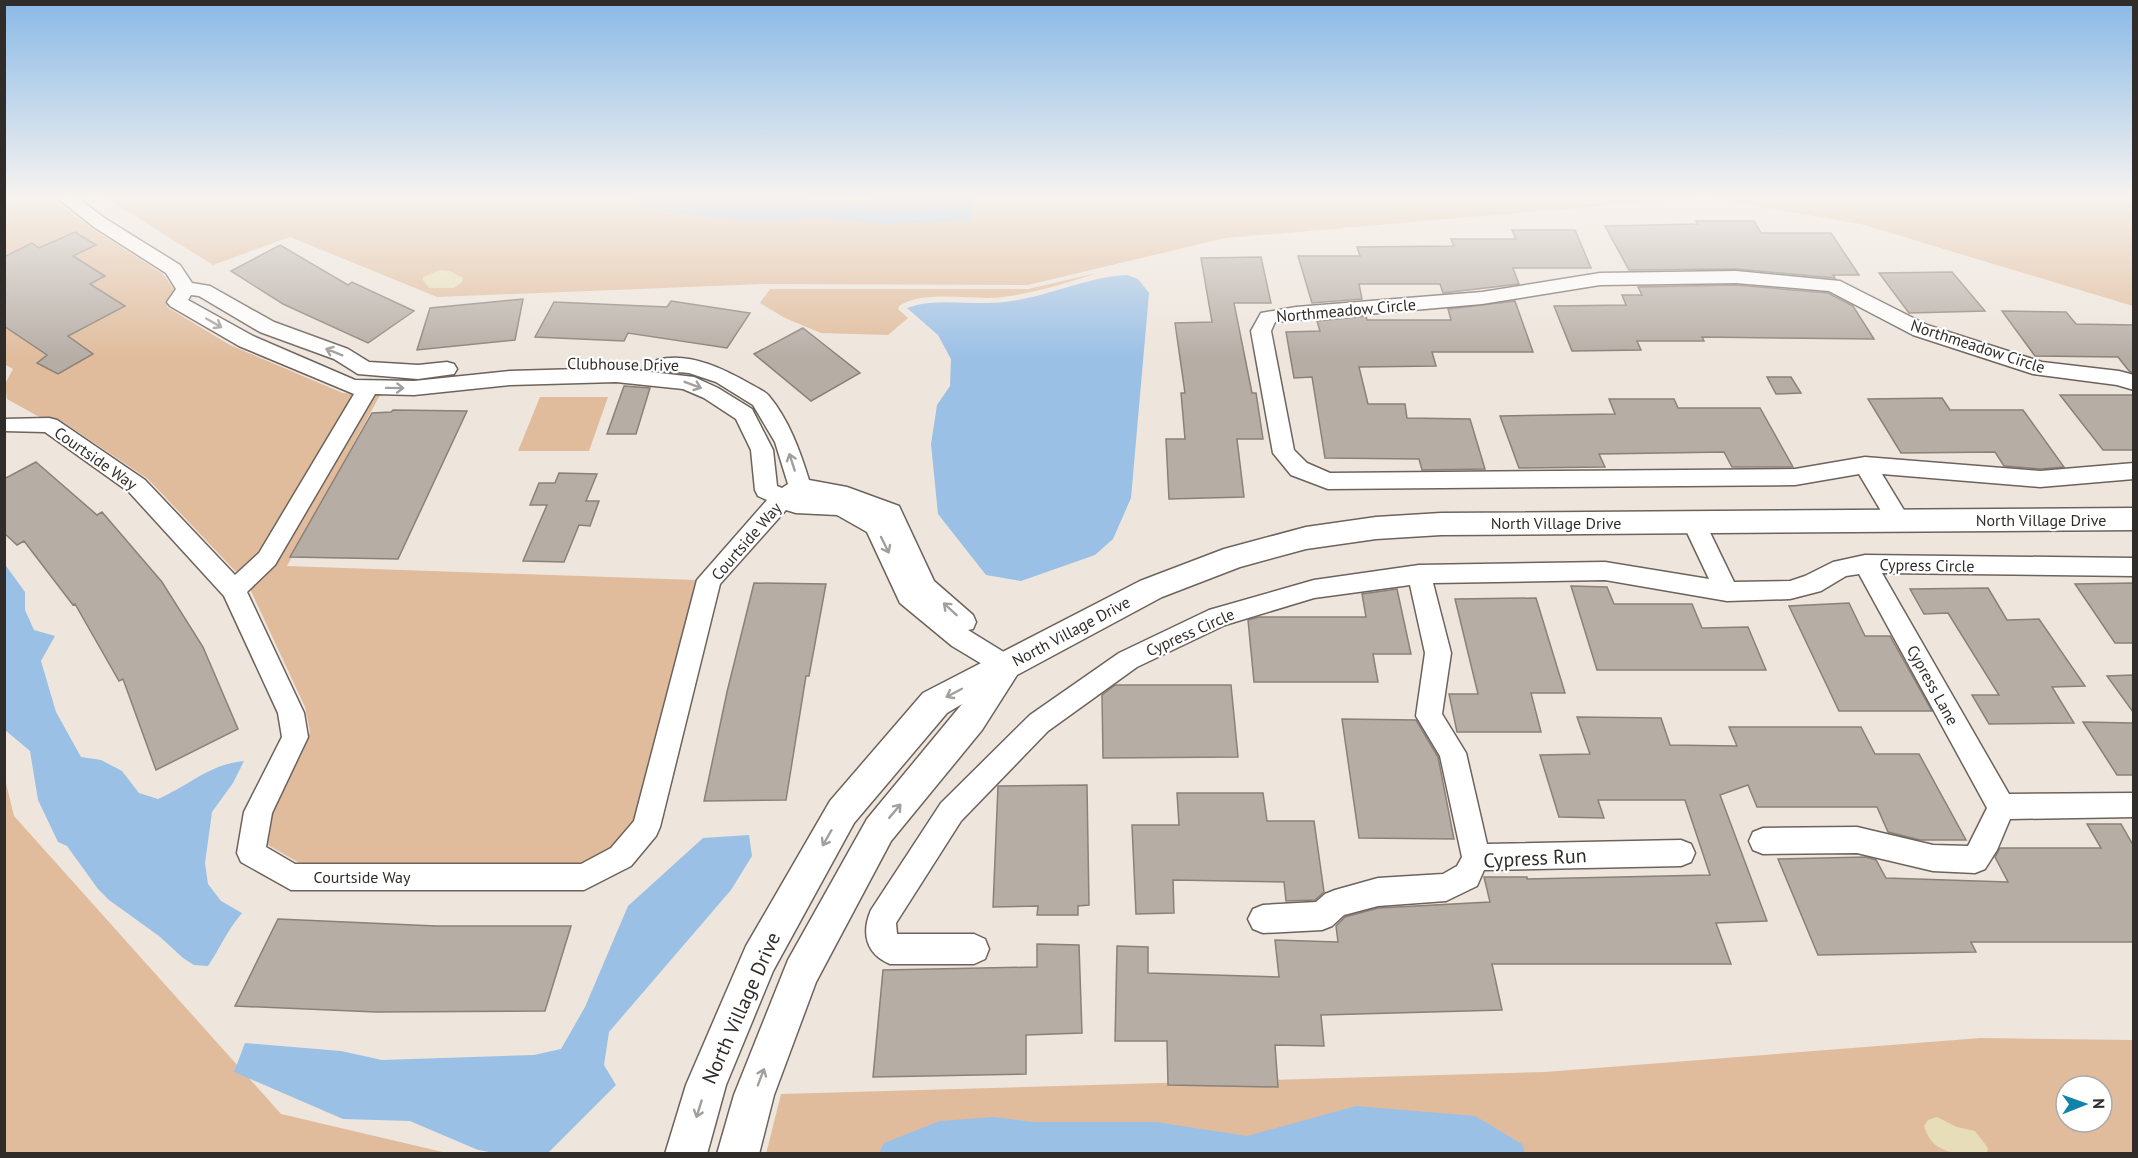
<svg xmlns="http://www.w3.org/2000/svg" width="2138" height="1158" font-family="'PT Sans',sans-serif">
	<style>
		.green { fill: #e0bc9c; fill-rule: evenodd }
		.sand { fill: #e7ddb8 }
		.water { fill: #9ac0e6 }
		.building { fill: #b6ada5; stroke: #8a8179; stroke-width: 1.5 }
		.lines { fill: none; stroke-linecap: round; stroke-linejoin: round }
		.minor-casing { stroke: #6c635c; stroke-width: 3 }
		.tertiary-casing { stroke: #6c635c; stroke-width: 3 }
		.minor { fill: #fff; fill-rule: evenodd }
		.tertiary { fill: #fff; fill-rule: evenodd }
		.oneway { stroke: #a2a09f }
		.labels { text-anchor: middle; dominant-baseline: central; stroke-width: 4.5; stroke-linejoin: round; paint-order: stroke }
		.street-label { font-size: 16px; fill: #302c29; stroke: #fff }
		.near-street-label { font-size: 20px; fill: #302c29; stroke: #fff }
	</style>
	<rect width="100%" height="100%" fill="#eee5dc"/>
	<path class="green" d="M4,196H50L90,227L163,274L175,291L167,302V307L230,345L343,393L353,394L255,557L238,574L148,479L60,420L41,418L7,399L5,384L13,369L4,364Z
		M103,196H2133V306L1861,224L1705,197L1225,238L1028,285L763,284L437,297L290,237L213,265Z
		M1097,273C1067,283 1035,293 1003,297C973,301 925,289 899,306L898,309L908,318L888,335L821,333L785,318L760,303L770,289H1028Z
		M375,394L380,395L287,566L696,580L632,824L610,849L583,864H301L268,845L273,811L310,732L305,707L250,589L279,559Z
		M540,397H608L589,451H518Z
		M4,775L14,816L281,1114L447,1153H5Z
		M1981,1038L2133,1040V1153L766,1154L781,1094L1545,1072ZM2066,1086H2102V1122H2066Z"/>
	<path class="sand" d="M440,270L450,271L463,278L462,282L454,288H429L423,280V277Z
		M1937,1117L1957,1127L1975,1131L1988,1148L1987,1153C1961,1154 1933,1157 1924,1126L1928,1120Z"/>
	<path class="water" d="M628,196H813V198C833,205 860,206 879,196H978L972,201L971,221L880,224L811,217L786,221H746L659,211L628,199Z
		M1127,275L1138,279L1149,293L1131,498L1113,539L1095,555L1021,581L986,575L938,514L931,444L937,405L950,386L951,359L938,335L907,308C938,297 972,306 1004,302C1046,298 1085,277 1127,275Z
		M4,563L25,592V610L34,630L55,636L41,661L56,712L81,757L101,760L122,771L139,793L158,799C188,786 210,764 244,761L233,783L212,812L205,863L208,884L221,901L242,913C228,929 220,948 208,966L194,965L183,958L159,936L109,900L98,889L67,846L58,842L38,800L30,751L5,730Z
		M749,835L752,856L731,890L609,1032L604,1065L616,1085L548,1153H495L478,1150L410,1121L343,1119L234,1072L245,1043L341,1051L382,1060L534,1055L561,1049L585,1007L628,906L703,838Z
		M1356,1106L1475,1116L1522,1144L1525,1153H879L884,1143L940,1121L994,1117L1033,1122H1156L1247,1136Z"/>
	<path class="building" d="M1696,221H1754L1761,233H1831L1859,275H1833L1835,278L1736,269L1629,270L1605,226L1698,224Z
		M1512,230H1575L1591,268H1513L1519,284L1443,293L1440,284H1359L1362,299L1312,303L1298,256H1360L1357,247L1454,246L1451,239H1516Z
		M75,232L96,245L73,256L105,276L90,284L125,306L68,336L93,354L58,374L37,363L47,355L4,326V257L32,243L39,248Z
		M280,245L348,285L352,282L414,311L368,343L283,304L231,271Z
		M1261,257L1271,303H1234L1252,393H1256L1263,439H1237L1244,497L1169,499L1166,439H1185L1181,393H1185L1175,323L1212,322L1201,258Z
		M1952,272L1985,311L1909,313L1879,273Z
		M1736,285L1828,293L1853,306L1874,339L1702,337L1704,341H1637L1641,350L1572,351L1554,306L1626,305L1622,295H1642L1638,287Z
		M523,299L515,340L417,350L430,308Z
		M671,301L750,313L727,348L628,333L624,341L535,337L554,302L667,307Z
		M1515,301L1533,352H1432L1436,366L1359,367L1368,404H1405L1407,418L1470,419L1485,469L1422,470L1419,459L1325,458L1312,377L1294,378L1286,332L1320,331L1317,321L1366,316L1367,320H1451L1448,309Z
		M2002,311L2066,312L2076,324L2133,325V373L2129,371L2118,357L2035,356Z
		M803,328L860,373L811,401L754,354Z
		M1767,377H1791L1801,393L1776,394Z
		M624,386L650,388L636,434H607Z
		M2060,395H2133V450H2103Z
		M1942,398L1950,410H2023L2064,467L2040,469L2004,466L1995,452L1901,453L1868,399Z
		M1609,399H1674L1678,408H1760L1793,467H1732L1724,452L1599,454L1605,467L1519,468L1500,416L1615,414Z
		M393,410L467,411L398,559L290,557L372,413L391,412Z
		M36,462L97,515L102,512L162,582L203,647L238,729L156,770L123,679L119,681L75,604L73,605L24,541L17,545L4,533V479Z
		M559,473L597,474L586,501H599L590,526L579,525L564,562L523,561L547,505H530L539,483H555Z
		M754,583L826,584L809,676H806L786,800L704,801L727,692Z
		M2133,583V643H2115L2075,584Z
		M1571,586L1607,587L1614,604H1692L1702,628L1748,627L1766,670H1597Z
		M1988,588L2007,620L2039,619L2085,686L2052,687L2074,723L1989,724L1972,695H1999L1948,613L1924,614L1910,589Z
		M1397,589L1411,654H1373L1378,682H1254L1248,620L1259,617H1366L1362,594Z
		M1536,598L1565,693H1531L1541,732H1457L1449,694H1478L1455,599Z
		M1849,603L1865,636H1890L1932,711H1839L1789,606Z
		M2133,675V712L2107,676Z
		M1115,685H1231L1238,757L1103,758L1102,695Z
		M1577,717L1661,718L1670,745L1737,746L1729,727H1861L1875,754H1919L1966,840H1920L1888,832L1877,807H1757L1748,785L1720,795L1767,921L1716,923L1731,964H1492L1502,1010L1321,1015L1324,1046L1275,1045L1278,1087L1168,1085L1167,1041H1115L1117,946L1148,947V973L1279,977L1275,940L1338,942L1336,926L1345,917L1378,908L1490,902L1484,877H1527V879L1710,875L1685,800H1598L1604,818L1559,817L1540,755L1590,754Z
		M1342,719L1416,720L1438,757L1454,839L1359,838Z
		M2083,722L2133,723V775H2117Z
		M1087,785L1089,905L1078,906V915H1037L1038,906L993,907L998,786Z
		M1177,793H1263L1267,821H1314L1324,892L1315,900L1286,901L1284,882L1173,880L1174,913L1136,914L1132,825H1179Z
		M2087,824H2121L2133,845V942H1971L1976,952L1818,955L1778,859L1866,857L1876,860L1886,878L2008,882L1995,857L2000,848H2101Z
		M278,919L436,926H571L545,1011L376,1012L235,1006Z
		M1037,944L1079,945L1082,1033L1026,1035V1074L873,1077L883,970L1037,967Z"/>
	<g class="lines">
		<g class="minor-casing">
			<path id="minor" d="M55,196H75L106,219L180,265L192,283L210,286L274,322L348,349L369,362L418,365L447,362L454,364L457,369L454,374L418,379L358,374L334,359L260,332L199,296L191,295L188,300L253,336L355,380L414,381L510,371L616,368L694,377L718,388L752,409L773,450L777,486L782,488L788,484L775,442L753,405L716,382L689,373L657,370L654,365L657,360C690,351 726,370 754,386C759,389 766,392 769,396C789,420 800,451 809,480L847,487L899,506L934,581L973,615L976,622L973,629L968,630L1015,659L1019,666L1015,673L1006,676L997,673L952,646L900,603L867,532L837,515L796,513L786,510L720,584L660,827L656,836L631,866L584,890H291L241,862L237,853L244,812L282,737L278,713L224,596L129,492L45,432L4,431V419L49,418L57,420L145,480L235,575L259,553L354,394L239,346L170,306L167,302L176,289L166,273L94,227ZM616,382L683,389L704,398L736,419L751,450L755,490L758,496L767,500L697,580L634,821L611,848L581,864H295L266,847L272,813L308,737L304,713L247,592L275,565L375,394L414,395L510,385Z
				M1736,271L1840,281L1927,325L2042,362L2119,371L2134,375V390L2117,385L2033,374L1913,335L1829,291L1736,283L1600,285L1482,304L1275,322L1271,331L1294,450L1307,463L1330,473L1795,469L1865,457L2040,471L2134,463V479L2040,487L1882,474L1910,520L1906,526L1898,529L1890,526L1859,474L1795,485L1328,489L1291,475L1273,453L1251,331L1261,313L1296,307L1482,292L1600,273Z
				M1694,513L1702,516L1734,582L1790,581L1805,576L1833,562L1865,555L2134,558V576L1882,573L2009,794L2134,793V817L2010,819L1997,850L1985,869L1975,873L1933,871L1857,853L1763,854L1753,850L1749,841L1753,832L1763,828L1857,827L1933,845L1968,846L1987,808L1859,574L1846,576L1821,591L1790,599L1727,601L1605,580L1433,583L1451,653L1442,714L1466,753L1487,844L1681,840L1691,844L1695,853L1691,862L1681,866L1484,870L1477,886L1446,901L1378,906L1344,915L1332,926L1322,930L1263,933L1253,929L1248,919L1253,909L1263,905L1316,902L1325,894L1335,890L1378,878L1443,874L1457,866L1462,857L1440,756L1416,716L1425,653L1410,585L1314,598L1225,625L1137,667L1048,731L961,821L896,923L897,934H974L985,939L989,949L985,959L974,964H890C866,954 861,933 871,910L941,803L1030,715L1119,653L1209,610L1314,580L1419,565L1605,562L1709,579L1682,522L1686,516Z"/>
		</g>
		<g class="tertiary-casing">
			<path id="tertiary" d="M2134,508V530L1441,535L1376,539L1306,549L1240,567L1162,597L1017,675L982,730L891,841L816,982L774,1095L759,1154H717L734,1095L788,960L867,819L962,704L947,713L854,823L773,971L726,1085L707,1154H665L686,1085L746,946L830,801L923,693L1140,581L1224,549L1306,527L1376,517L1441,513Z"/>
		</g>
		<use href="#minor" class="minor"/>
		<use href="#tertiary" class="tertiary"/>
	</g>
	<defs><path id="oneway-shaft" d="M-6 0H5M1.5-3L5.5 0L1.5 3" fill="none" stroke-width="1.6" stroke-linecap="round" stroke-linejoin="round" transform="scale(1.5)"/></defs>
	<g class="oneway">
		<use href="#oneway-shaft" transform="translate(214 323) rotate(30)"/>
		<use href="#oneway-shaft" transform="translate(334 352) rotate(-158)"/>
		<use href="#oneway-shaft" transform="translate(693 385) rotate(21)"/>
		<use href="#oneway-shaft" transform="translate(395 388) rotate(1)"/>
		<use href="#oneway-shaft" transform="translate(792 462) rotate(-108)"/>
		<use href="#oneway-shaft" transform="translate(885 545) rotate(64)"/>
		<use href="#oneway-shaft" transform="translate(950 609) rotate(-137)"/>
		<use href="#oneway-shaft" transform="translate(954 693) rotate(152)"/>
		<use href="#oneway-shaft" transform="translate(895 811) rotate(-50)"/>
		<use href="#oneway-shaft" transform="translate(827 838) rotate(120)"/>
		<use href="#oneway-shaft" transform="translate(761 1077) rotate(-69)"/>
		<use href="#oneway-shaft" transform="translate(699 1109) rotate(107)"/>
	</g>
	<linearGradient id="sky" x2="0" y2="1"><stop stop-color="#89b9e7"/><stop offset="0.55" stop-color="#f7f3ef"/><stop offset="1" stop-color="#f7f3ef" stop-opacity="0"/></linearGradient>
	<rect width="2138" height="358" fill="url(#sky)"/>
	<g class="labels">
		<g class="street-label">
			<text transform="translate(1346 310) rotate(-5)">Northmeadow Circle</text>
			<text transform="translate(1978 346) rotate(18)">Northmeadow Circle</text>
			<text transform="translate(623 364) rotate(1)">Clubhouse Drive</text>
			<text transform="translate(96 458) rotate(35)">Courtside Way</text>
			<text x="2041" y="520">North Village Drive</text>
			<text x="1556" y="523">North Village Drive</text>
			<text transform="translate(746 541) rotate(-49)">Courtside Way</text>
			<text transform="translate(1927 565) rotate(1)">Cypress Circle</text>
			<text transform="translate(1071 631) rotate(-28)">North Village Drive</text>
			<text transform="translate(1190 632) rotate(-24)">Cypress Circle</text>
			<text transform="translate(1933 685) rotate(61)">Cypress Lane</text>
			<text x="362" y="877">Courtside Way</text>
		</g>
		<g class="near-street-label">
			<text transform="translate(1535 858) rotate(-3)">Cypress Run</text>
			<text transform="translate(741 1008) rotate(-66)">North Village Drive</text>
		</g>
	</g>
	<rect width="2138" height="1158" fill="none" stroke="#302c29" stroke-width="12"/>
	<g transform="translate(2084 1104) rotate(89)"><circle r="28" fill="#ffffff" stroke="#acaba9" stroke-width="1.5"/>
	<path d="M0-4.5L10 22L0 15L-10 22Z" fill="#1183aa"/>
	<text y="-9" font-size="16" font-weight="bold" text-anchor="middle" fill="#302c29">N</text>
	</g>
</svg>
